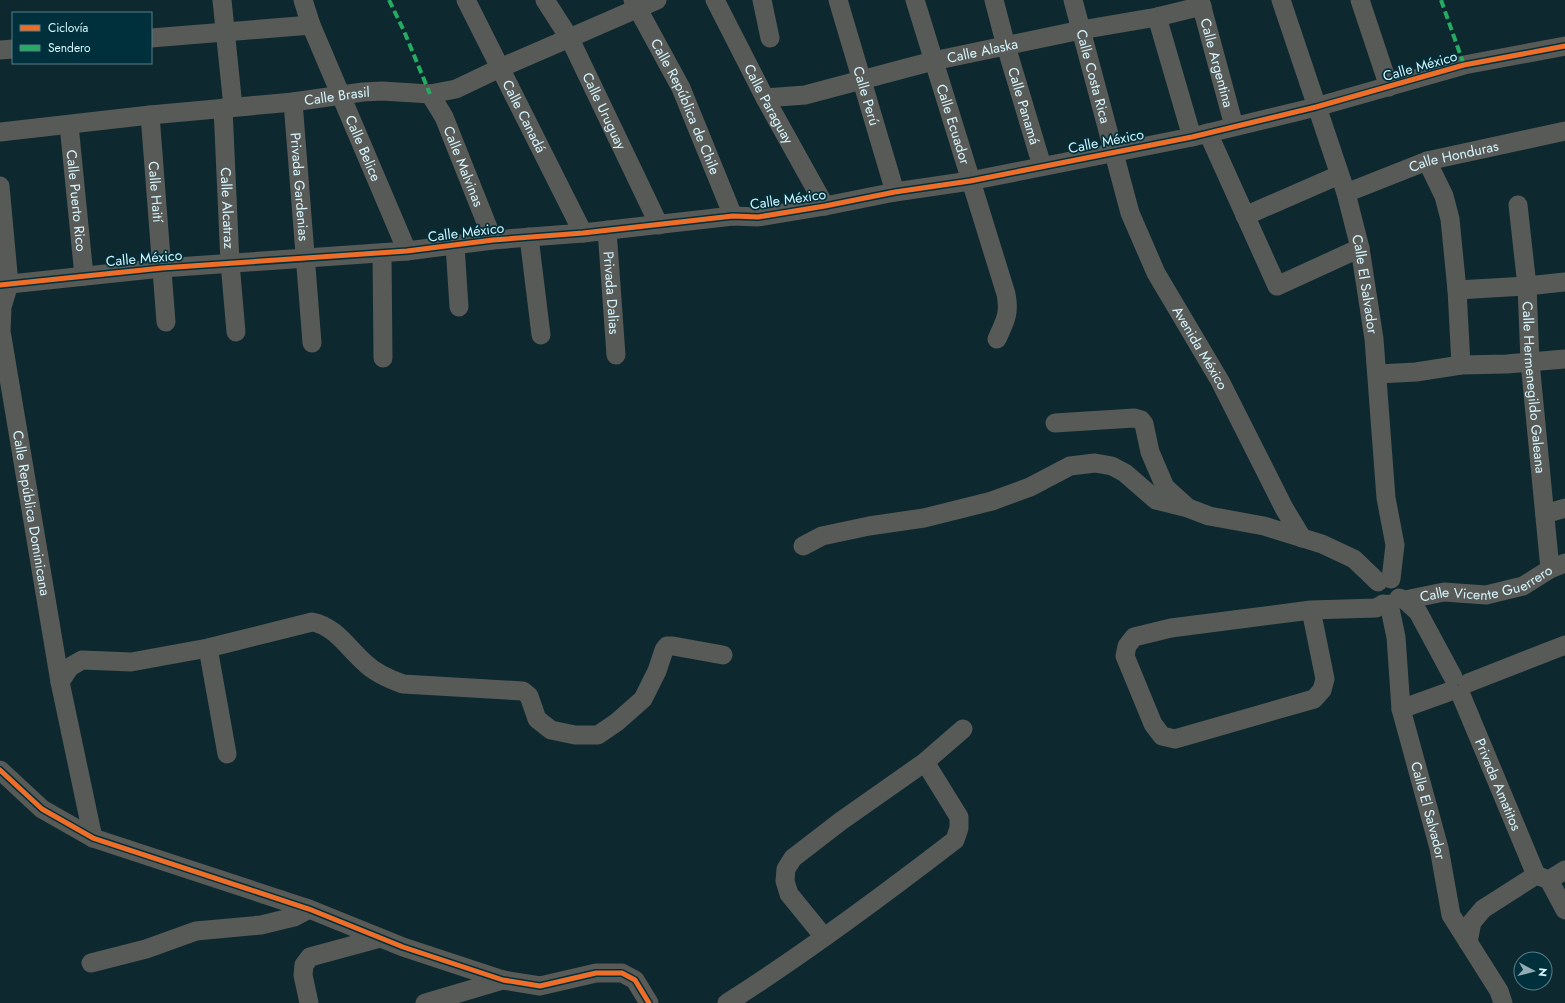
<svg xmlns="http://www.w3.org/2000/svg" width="1565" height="1003" font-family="Jost,sans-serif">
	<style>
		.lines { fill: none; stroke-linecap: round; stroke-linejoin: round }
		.minor { stroke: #575a56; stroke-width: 19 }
		.quiet { stroke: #26ab63; stroke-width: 4; stroke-dasharray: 8 4; stroke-linecap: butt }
		.cycleway-casing { stroke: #00303b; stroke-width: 8 }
		.cycleway { stroke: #ee6e29; stroke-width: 5 }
		.labels { text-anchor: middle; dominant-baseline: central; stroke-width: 3.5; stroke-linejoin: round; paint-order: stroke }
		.street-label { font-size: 14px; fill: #d6f5fe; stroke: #00303b }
	</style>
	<rect width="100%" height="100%" fill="#0d282e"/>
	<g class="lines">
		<g class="minor">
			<path d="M222,0L233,107"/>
			<path id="s1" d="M303,0L311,25L407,251"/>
			<path id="s2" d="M466,0L583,233"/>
			<path id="s3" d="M545,0L570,39L659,225"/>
			<path id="s4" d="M633,0L681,88L733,216"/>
			<path id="s5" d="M715,0L765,98L825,206"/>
			<path d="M762,0L770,38"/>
			<path id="s6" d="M838,0L895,192"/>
			<path id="s7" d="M915,0L1006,294C1010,314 1005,321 997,339"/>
			<path id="s8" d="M994,0L1006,46L1042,166"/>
			<path id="s9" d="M1073,0L1130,213L1156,273L1220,381L1284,508L1302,538"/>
			<path id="s10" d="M1200,0L1234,126"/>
			<path id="s11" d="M1281,0L1346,193L1360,248L1374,339L1386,498L1395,545L1391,579"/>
			<path d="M1360,0L1389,87"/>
			<path d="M1157,17L1192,137"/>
			<path d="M151,38L311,25"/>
			<path d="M0,50L13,49"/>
			<path id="s12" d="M430,94L444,117L493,240"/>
			<path id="s13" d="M765,98L805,95L933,61L1081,30L1157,17L1202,6"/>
			<path id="s14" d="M293,102L312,343"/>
			<path id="s15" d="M223,108L230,263L236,332"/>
			<path id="s16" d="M150,115L166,322"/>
			<path id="s17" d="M69,125L84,276"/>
			<path id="s18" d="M0,132L150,115L293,102L363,92L382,91L430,94L456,89L500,68L657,0"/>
			<path d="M1208,133L1277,286L1360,248"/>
			<path d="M1427,161L1444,196L1450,219L1457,290L1461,365"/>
			<path id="s19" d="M0,186L9,284L2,307L1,331L60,682L93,838"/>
			<path id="s20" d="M1346,193L1427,161L1565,131"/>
			<path id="s21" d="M1518,205L1527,286L1530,362L1550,569"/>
			<path d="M1245,216L1339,175"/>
			<path id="s22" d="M607,230L616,355"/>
			<path d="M529,237L541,335"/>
			<path d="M455,245L459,307"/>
			<path d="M382,253L383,358"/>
			<path d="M0,285L162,268L407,251L493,240L583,233L733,216L758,217L825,206L895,192L970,181L1192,137L1316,107L1464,65L1565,46"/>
			<path d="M1457,290L1527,286L1565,282"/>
			<path d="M1378,374L1416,372L1461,365L1507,364L1565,359"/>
			<path d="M1055,423L1134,418L1141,420L1144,424L1150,452L1165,487L1186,506"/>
			<path d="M1545,514L1565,508"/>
			<path d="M803,546L822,536L869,526L924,518L992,501L1030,487L1070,466L1095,463L1112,466L1125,473L1156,500L1188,508L1209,516L1264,526L1322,544L1354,559L1378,582"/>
			<path d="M1399,598L1405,600L1418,612L1453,677"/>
			<path id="s23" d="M1405,600L1444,592L1486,595L1523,586L1550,569L1565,563"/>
			<path id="s24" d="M1389,604L1396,637L1401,709L1439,848L1451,915L1499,991L1503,1003"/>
			<path d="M1311,610L1325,679L1322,690L1314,699L1175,739L1162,736L1153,724L1125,656L1127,646L1134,637L1171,628L1311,610L1376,608L1383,604"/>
			<path d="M208,648L227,754"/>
			<path d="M60,682L70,667L82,660L131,662L208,648L312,622C335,626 348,648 365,663C375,673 389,679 403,684L523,691L529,696L537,719L551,730L575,735H598L617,722L643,699L657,671L664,650L667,646H673L723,655"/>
			<path d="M1468,683L1565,645"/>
			<path id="s25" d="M1461,695L1536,875"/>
			<path d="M1401,709L1451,691"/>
			<path d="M0,770L42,809L93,838L309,909L403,947L503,980L540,986L596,973H622L635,980L649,1003"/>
			<path d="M1549,880L1565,910"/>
			<path d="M824,937L789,894L785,881L786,869L793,858L841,821L925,762L963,729"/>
			<path d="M1468,942L1472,922L1483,909L1536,875L1549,880L1565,870"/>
			<path d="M91,963L146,949L196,931L261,925L294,917L309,909"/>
			<path d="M309,1003L303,975L304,965L310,957L380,938"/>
			<path d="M425,1003L503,980"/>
			<path d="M727,1003C806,953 881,897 955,840L959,828V817L925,762"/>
		</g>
		<path class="quiet" d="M389,0L404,31L430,94
			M1441,0L1464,65"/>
		<g class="cycleway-casing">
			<path id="cycleway" d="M0,285L162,268L407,251L493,240L583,233L733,216L758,217L825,206L895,192L970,181L1192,137L1316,107L1464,65L1565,46
				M0,770L42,809L93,838L309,909L403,947L503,980L540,986L596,973H622L635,980L649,1003"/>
		</g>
		<use href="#cycleway" class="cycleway"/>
	</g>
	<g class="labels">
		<g class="street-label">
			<text stroke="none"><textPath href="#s13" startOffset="223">Calle Alaska</textPath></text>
			<text stroke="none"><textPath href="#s10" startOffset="65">Calle Argentina</textPath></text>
			<text transform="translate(1420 66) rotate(-16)">Calle México</text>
			<text stroke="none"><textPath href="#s9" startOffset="79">Calle Costa Rica</textPath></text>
			<text stroke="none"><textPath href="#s18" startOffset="339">Calle Brasil</textPath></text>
			<text stroke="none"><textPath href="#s6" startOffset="100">Calle Perú</textPath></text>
			<text stroke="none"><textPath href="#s5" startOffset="117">Calle Paraguay</textPath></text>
			<text stroke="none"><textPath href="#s8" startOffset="110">Calle Panamá</textPath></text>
			<text stroke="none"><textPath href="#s4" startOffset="119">Calle República de Chile</textPath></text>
			<text stroke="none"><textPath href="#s3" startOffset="126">Calle Uruguay</textPath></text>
			<text stroke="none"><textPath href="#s2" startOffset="130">Calle Canadá</textPath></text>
			<text stroke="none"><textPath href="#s7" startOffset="130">Calle Ecuador</textPath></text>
			<text transform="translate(1106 141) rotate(-11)">Calle México</text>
			<text stroke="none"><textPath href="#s1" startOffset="160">Calle Belice</textPath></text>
			<text stroke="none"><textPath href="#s20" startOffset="114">Calle Honduras</textPath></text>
			<text stroke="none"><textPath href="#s12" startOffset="80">Calle Malvinas</textPath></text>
			<text stroke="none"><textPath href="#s14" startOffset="85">Privada Gardenias</textPath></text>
			<text stroke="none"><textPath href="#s16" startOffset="77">Calle Haití</textPath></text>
			<text transform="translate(788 199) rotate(-8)">Calle México</text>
			<text stroke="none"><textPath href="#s17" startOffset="76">Calle Puerto Rico</textPath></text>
			<text stroke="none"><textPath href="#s15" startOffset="100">Calle Alcatraz</textPath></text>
			<text transform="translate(466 232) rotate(-7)">Calle México</text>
			<text transform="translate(144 258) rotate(-5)">Calle México</text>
			<text stroke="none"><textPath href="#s11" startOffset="297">Calle El Salvador</textPath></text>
			<text stroke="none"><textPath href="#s22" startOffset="63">Privada Dalias</textPath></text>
			<text stroke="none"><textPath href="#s9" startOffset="373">Avenida México</textPath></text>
			<text stroke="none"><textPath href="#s21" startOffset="183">Calle Hermenegildo Galeana</textPath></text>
			<text stroke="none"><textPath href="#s19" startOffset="331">Calle República Dominicana</textPath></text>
			<text stroke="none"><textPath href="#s23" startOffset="84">Calle Vicente Guerrero</textPath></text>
			<text stroke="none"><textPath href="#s25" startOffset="97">Privada Amatitos</textPath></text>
			<text stroke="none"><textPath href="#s24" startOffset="211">Calle El Salvador</textPath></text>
		</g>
	</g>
	<rect x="12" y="12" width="140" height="52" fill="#00303b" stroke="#567f89"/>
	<rect x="20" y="25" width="20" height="6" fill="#ee6e29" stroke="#567f89"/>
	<text x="48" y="32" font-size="12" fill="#d6f5fe">Ciclovía</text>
	<rect x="20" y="45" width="20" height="6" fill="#26ab63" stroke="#567f89"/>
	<text x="48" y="52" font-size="12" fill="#d6f5fe">Sendero</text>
	<g transform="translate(1533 971) rotate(97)"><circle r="19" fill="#00303b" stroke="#567f89"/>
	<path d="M0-3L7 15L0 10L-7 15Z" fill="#90adb5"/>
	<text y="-6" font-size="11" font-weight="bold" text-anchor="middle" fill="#d6f5fe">N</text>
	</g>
</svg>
